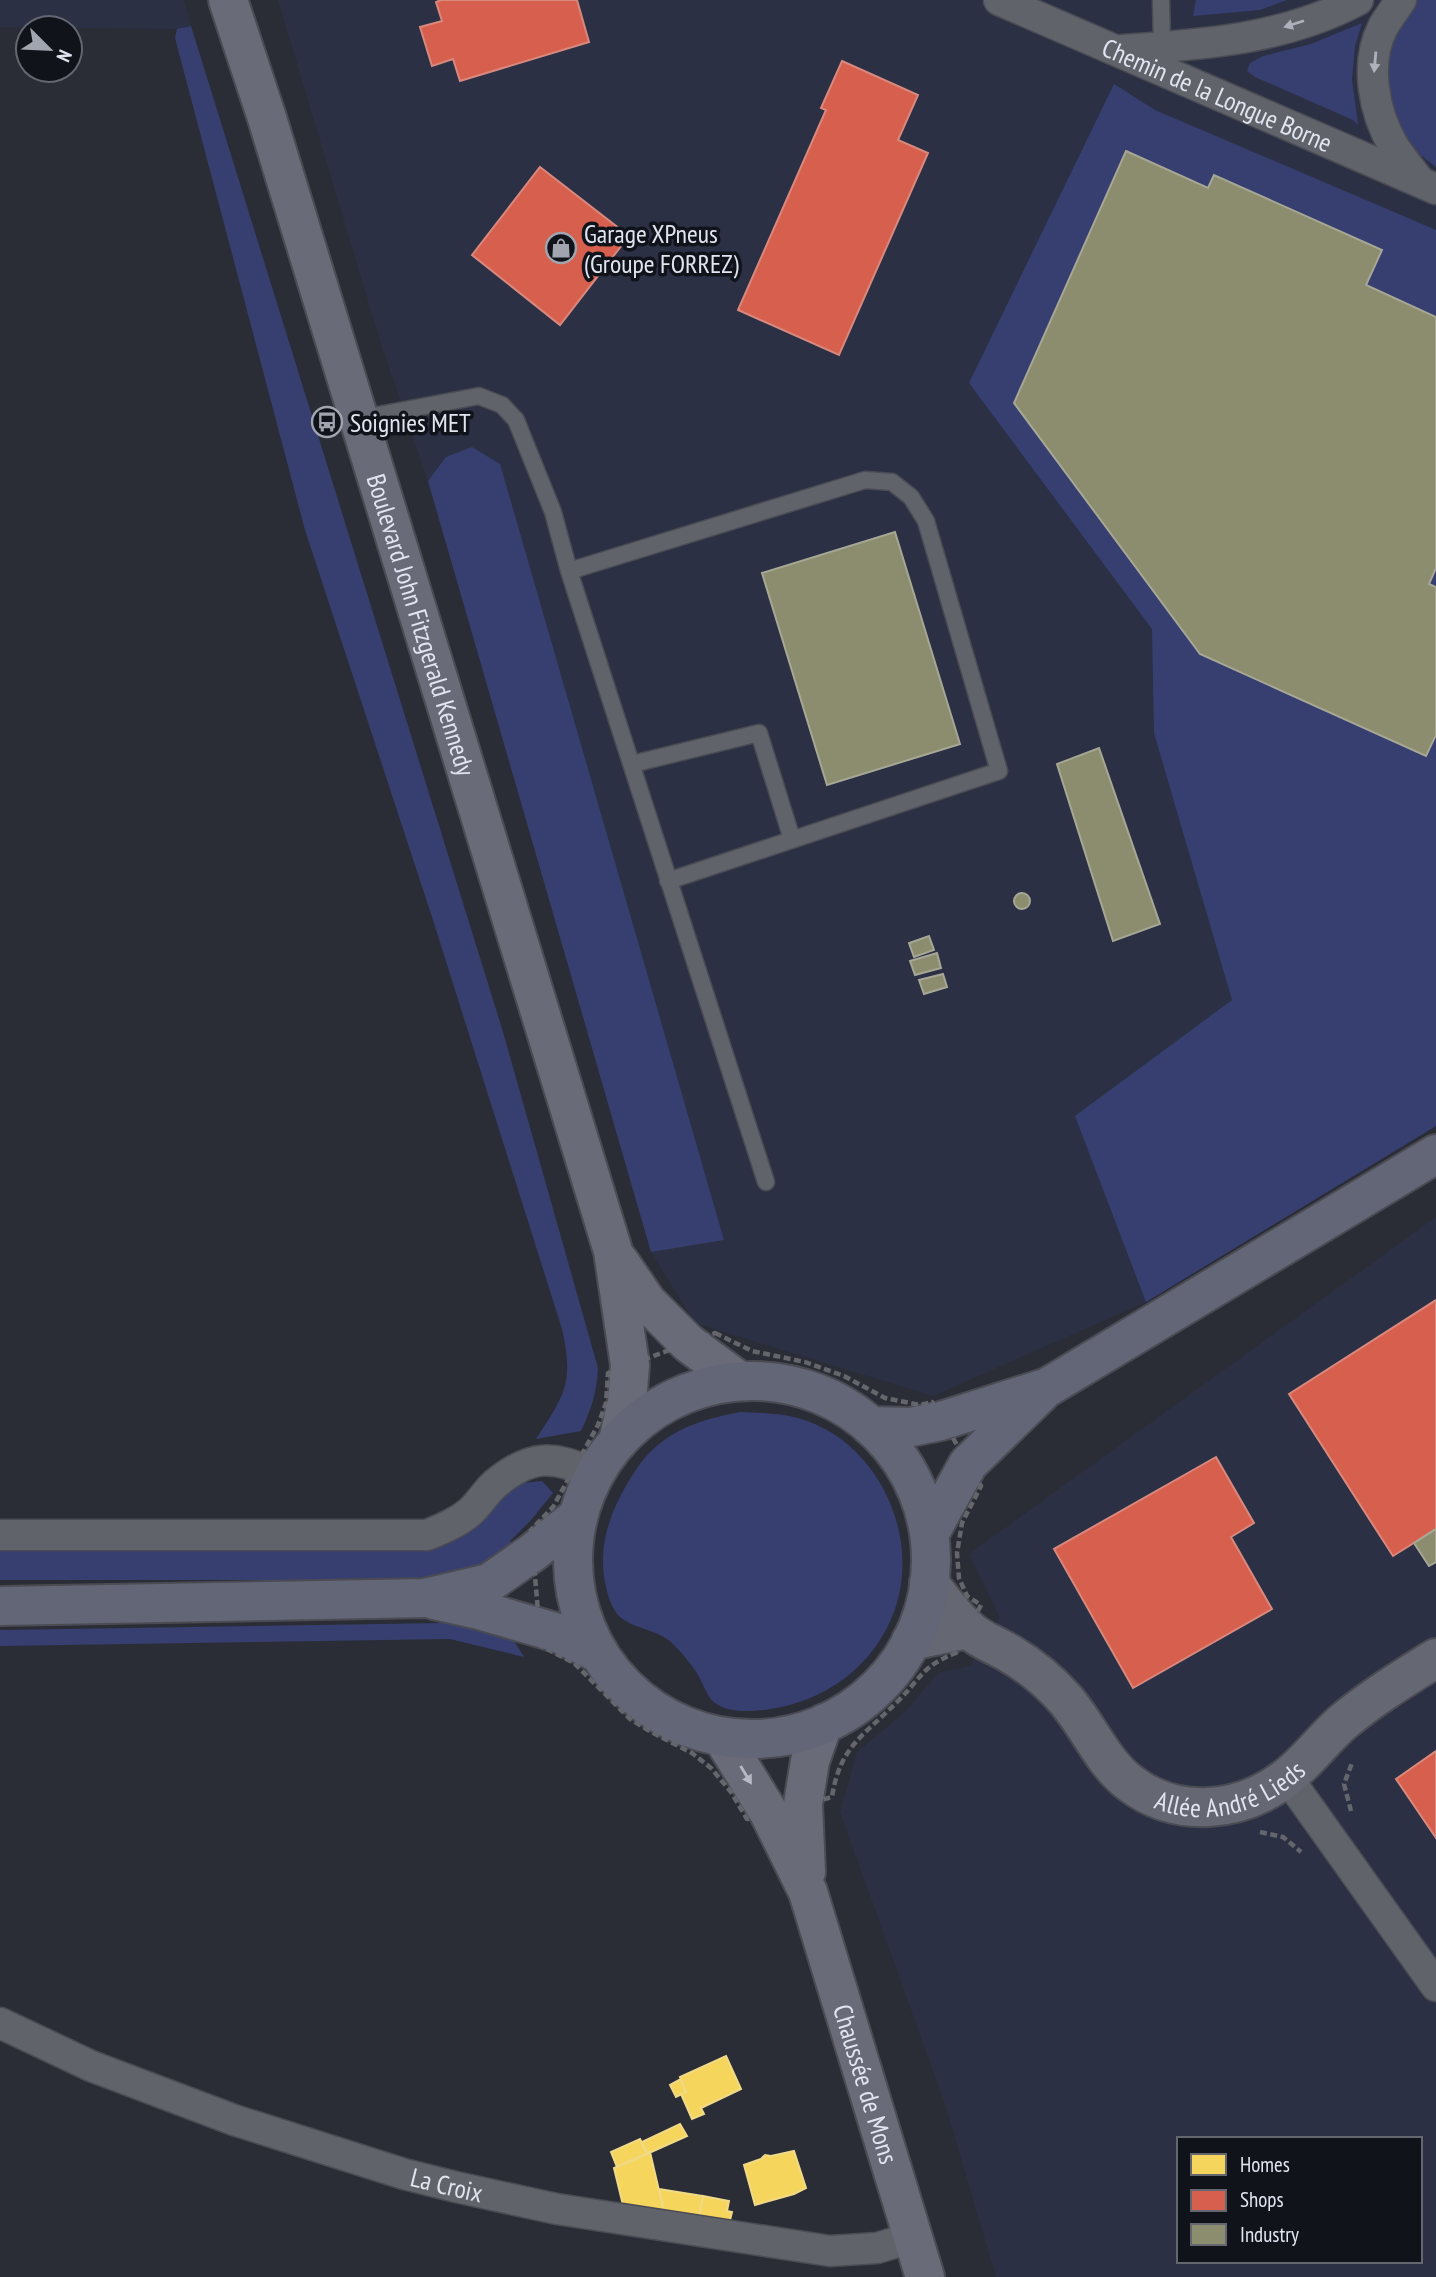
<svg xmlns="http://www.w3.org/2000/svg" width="1436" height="2277" font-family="'PT Sans Narrow',sans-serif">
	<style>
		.built { fill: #2b3044; fill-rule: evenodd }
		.green { fill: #373f70 }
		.homes { fill: #f6d55c; stroke: #f0da88; stroke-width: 2 }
		.shops { fill: #d6604d; stroke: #d9887e; stroke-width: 2 }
		.industry { fill: #8c8c6e; stroke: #a6a795; stroke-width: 2 }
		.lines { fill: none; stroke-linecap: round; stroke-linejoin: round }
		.lane-casing { stroke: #4a4b53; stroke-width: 19 }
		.street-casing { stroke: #4a4b53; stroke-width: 33 }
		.secondary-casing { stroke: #4a4b53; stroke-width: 42 }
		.primary-casing { stroke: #4a4b53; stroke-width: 42 }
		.highway-casing { stroke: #4a4b53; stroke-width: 42 }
		.path { stroke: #64666c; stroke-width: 4.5; stroke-dasharray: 7 3.5; stroke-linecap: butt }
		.lane { stroke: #61636b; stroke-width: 16 }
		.street { stroke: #61636b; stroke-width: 30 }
		.secondary { stroke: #656772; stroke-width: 38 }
		.primary { stroke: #696b79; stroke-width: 38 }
		.highway { stroke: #636677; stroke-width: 38 }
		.oneway { fill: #aeb1bb }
		.oneway2 { fill: #b7bac6 }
		.labels { text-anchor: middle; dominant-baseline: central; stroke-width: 7; stroke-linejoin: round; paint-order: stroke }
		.street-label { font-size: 26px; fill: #e1e5f0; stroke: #11131b }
		.poi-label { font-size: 26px; fill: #e1e5f0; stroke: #11131b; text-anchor: start }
	</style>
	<rect width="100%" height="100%" fill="#2b2d36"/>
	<path class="built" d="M0,0H184L191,26L177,29L0,27Z
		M278,0H1436V1126L1146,1302L933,1396L695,1323L651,1252L428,481L380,341Z
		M1436,1217V2277H996L945,2104L840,1812L857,1752L905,1712L938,1673L970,1666L1000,1618L969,1554ZM1179,2139H1420V2261H1179Z"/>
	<path class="green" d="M1196,0H1287L1260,10L1193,16Z
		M1412,0H1436V167C1428,160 1418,154 1411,146C1383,115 1381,53 1399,17C1402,11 1408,5 1412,0Z
		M1362,23L1355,46L1352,80L1358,125L1353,120L1255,77L1247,71L1250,63L1263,56L1311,44Z
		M191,26L503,1032L598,1368C597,1392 591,1410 581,1431L536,1439C565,1395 574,1382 562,1329L432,917L305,530L175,38L177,29Z
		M1114,84L1155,110L1436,230V1126L1146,1302L1075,1116L1232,1000L1154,733L1152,629L969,383Z
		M472,447L500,464L724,1240L651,1252L428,481L446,457Z
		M740,1412C759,1413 780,1413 798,1418C877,1440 921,1534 895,1609C875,1667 823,1703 764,1710C748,1711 733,1713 718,1705C707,1699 704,1685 698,1675C691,1663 681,1652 671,1642C656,1629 633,1629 619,1616C612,1609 608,1596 606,1587C597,1548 609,1515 628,1482C637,1468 645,1455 658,1445C682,1425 710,1418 740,1412Z
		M542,1481L553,1493L531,1520L510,1541L514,1548L480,1572L443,1580H0V1546L433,1548L505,1494L524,1483Z
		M443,1623L511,1636L524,1657L450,1639L0,1646V1630Z"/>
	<path class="homes" d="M726,2056L741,2089L701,2108L704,2114L692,2119L681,2094L686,2092L680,2077Z
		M681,2079L686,2092L676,2097L670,2085Z
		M680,2124L687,2136L647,2154L642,2142Z
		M640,2139L647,2154L617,2167L611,2152Z
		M794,2151L806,2188L794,2194L755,2205L744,2165L761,2159L765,2155L771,2156Z
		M650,2152L664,2212L623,2205L614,2168Z
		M659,2189L703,2196L699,2218L664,2212Z
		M703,2196L729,2201L727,2211L732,2212L729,2224L699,2219Z"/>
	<path class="shops" d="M441,0H577L589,42L460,81L453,59L432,66L420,27L442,21L436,2Z
		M842,61L918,95L898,140L928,153L839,355L738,310L826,110L821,108Z
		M540,167L629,236L560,325L472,255Z
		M1436,1300V1529L1393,1556L1289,1394Z
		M1216,1457L1254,1523L1231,1537L1272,1609L1133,1688L1054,1549Z
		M1436,1751V1838L1396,1779Z"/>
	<path class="industry" d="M1126,151L1208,188L1214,175L1382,250L1366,285L1436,317V568L1429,584L1436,587V735L1426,756L1200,654L1014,403Z
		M895,532L960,744L827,785L762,573Z
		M1099,748L1160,924L1113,941L1057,764Z
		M1014 901a8 8 0 1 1 16 0a8 8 0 1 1-16 0Z
		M929,936L934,950L914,957L909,943Z
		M937,953L941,968L915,975L910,961Z
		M943,974L947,987L924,994L919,980Z
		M1436,1529V1562L1429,1566L1414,1543Z"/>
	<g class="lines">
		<g class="lane-casing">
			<path id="lane" d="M1161,0L1162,48
				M357,419L479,396L502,405L516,420L553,512L569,571L766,1182
				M569,571L865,480L892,482L911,497L926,521L999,771L668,881
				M632,764L759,733L792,839"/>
		</g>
		<g class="street-casing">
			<g id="street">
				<path id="s1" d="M999,0L1436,189"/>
				<path d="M1401,0C1395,9 1388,18 1383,27C1364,64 1374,113 1394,147C1402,159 1412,171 1420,182"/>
				<path d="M1122,50C1202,45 1285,39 1358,0"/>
				<path d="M0,1535H427C442,1529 457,1523 470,1512C479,1504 486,1492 495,1484C531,1454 553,1455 594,1474"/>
				<path d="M1287,1777L1436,1986"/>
				<path id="s2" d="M0,2023L91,2066L234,2120L404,2174L456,2187L557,2209L830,2251L877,2248L914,2237"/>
			</g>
		</g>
		<g class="secondary-casing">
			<g id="secondary">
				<path id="s3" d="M929,1583C941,1598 953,1615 967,1628C979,1640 998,1646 1012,1655C1032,1667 1050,1682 1065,1699C1088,1725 1102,1762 1130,1783C1177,1819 1241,1813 1287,1777C1308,1761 1324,1738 1344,1721C1373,1697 1404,1678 1436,1658"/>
				<path d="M911,1641L968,1629"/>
			</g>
		</g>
		<g class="primary-casing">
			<g id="primary">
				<path id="s4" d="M228,0L267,118L613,1251L630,1365L627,1402L619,1437"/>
				<path d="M619,1261L647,1302L688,1343L738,1380"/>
				<path id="s5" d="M722,1737L769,1813L808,1892L925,2277"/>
				<path d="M806,1872L803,1804L810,1761L823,1724"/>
			</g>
		</g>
		<g class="highway-casing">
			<path id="highway" d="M573 1560a179 179 0 1 1 358 0a179 179 0 1 1-358 0Z
				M870,1426L911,1427L941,1421L1048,1387L1436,1154
				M931,1531L968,1464L1042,1392
				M434,1600L479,1610L558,1633L598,1653
				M0,1606L425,1598L489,1583L532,1553L577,1517"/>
		</g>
		<path class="path" d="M715,1333L752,1351L805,1362L844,1376L885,1398L920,1405L932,1402L981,1486L962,1523L957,1553L959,1578L967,1596L981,1605L956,1653C922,1666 922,1677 898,1701C865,1735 840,1745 832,1797L747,1819L731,1792L711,1768L692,1753L651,1732L630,1719L574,1663L541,1646L531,1530L553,1507L598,1425L606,1403L608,1373Z
			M1351,1811L1344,1784L1352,1763
			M1260,1832L1283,1837L1301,1852"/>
		<use href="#lane" class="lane"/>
		<use href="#street" class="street"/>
		<use href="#secondary" class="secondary"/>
		<use href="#primary" class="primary"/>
		<use href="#highway" class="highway"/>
	</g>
	<defs><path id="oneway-solid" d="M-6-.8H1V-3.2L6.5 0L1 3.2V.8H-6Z" transform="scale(1.75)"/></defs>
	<g class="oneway">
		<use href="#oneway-solid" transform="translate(1294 24) rotate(162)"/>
		<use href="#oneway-solid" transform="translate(1375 62) rotate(95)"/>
	</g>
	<use class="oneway2" href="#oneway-solid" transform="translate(746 1775) rotate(59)"/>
	<defs>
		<g id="shop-ring" transform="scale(1.575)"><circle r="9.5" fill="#11131b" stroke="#a1a5af" stroke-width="1.5"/><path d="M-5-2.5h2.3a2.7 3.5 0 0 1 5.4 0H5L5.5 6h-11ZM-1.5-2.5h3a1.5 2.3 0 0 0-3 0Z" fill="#a1a5af"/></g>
		<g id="bus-ring" transform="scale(1.575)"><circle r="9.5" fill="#11131b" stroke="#a1a5af" stroke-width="1.5"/><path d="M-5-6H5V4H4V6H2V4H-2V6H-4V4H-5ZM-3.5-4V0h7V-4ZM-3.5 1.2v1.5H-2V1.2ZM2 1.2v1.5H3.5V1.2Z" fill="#a1a5af"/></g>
	</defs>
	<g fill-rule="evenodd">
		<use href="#shop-ring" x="561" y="248"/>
		<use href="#bus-ring" x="327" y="422"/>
	</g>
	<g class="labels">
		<g class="street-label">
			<text stroke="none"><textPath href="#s1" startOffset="238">Chemin de la Longue Borne</textPath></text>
			<text stroke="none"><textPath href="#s4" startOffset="654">Boulevard John Fitzgerald Kennedy</textPath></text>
			<text stroke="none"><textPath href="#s3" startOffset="396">Allée André Lieds</textPath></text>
			<text stroke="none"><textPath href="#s5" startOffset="378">Chaussée de Mons</textPath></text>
			<text stroke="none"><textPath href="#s2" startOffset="476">La Croix</textPath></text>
		</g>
		<g class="poi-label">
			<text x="584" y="233">Garage XPneus<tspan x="584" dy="30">(Groupe FORREZ)</tspan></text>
			<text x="350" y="422">Soignies MET</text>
		</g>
	</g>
	<rect x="1177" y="2137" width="245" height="126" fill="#11131b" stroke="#646770" stroke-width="2"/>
	<rect x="1191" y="2154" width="35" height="21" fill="#f6d55c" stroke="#646770" stroke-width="2"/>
	<text x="1240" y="2172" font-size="21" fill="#e1e5f0">Homes</text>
	<rect x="1191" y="2190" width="35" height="21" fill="#d6604d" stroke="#646770" stroke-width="2"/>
	<text x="1240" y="2207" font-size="21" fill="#e1e5f0">Shops</text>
	<rect x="1191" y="2224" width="35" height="21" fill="#8c8c6e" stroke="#646770" stroke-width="2"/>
	<text x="1240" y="2242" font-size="21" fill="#e1e5f0">Industry</text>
	<g transform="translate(49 49) rotate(114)"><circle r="33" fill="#11131b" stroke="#646770" stroke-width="2"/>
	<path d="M0-5L12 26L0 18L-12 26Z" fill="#a1a5af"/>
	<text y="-10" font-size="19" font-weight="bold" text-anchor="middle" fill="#e1e5f0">N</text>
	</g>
</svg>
